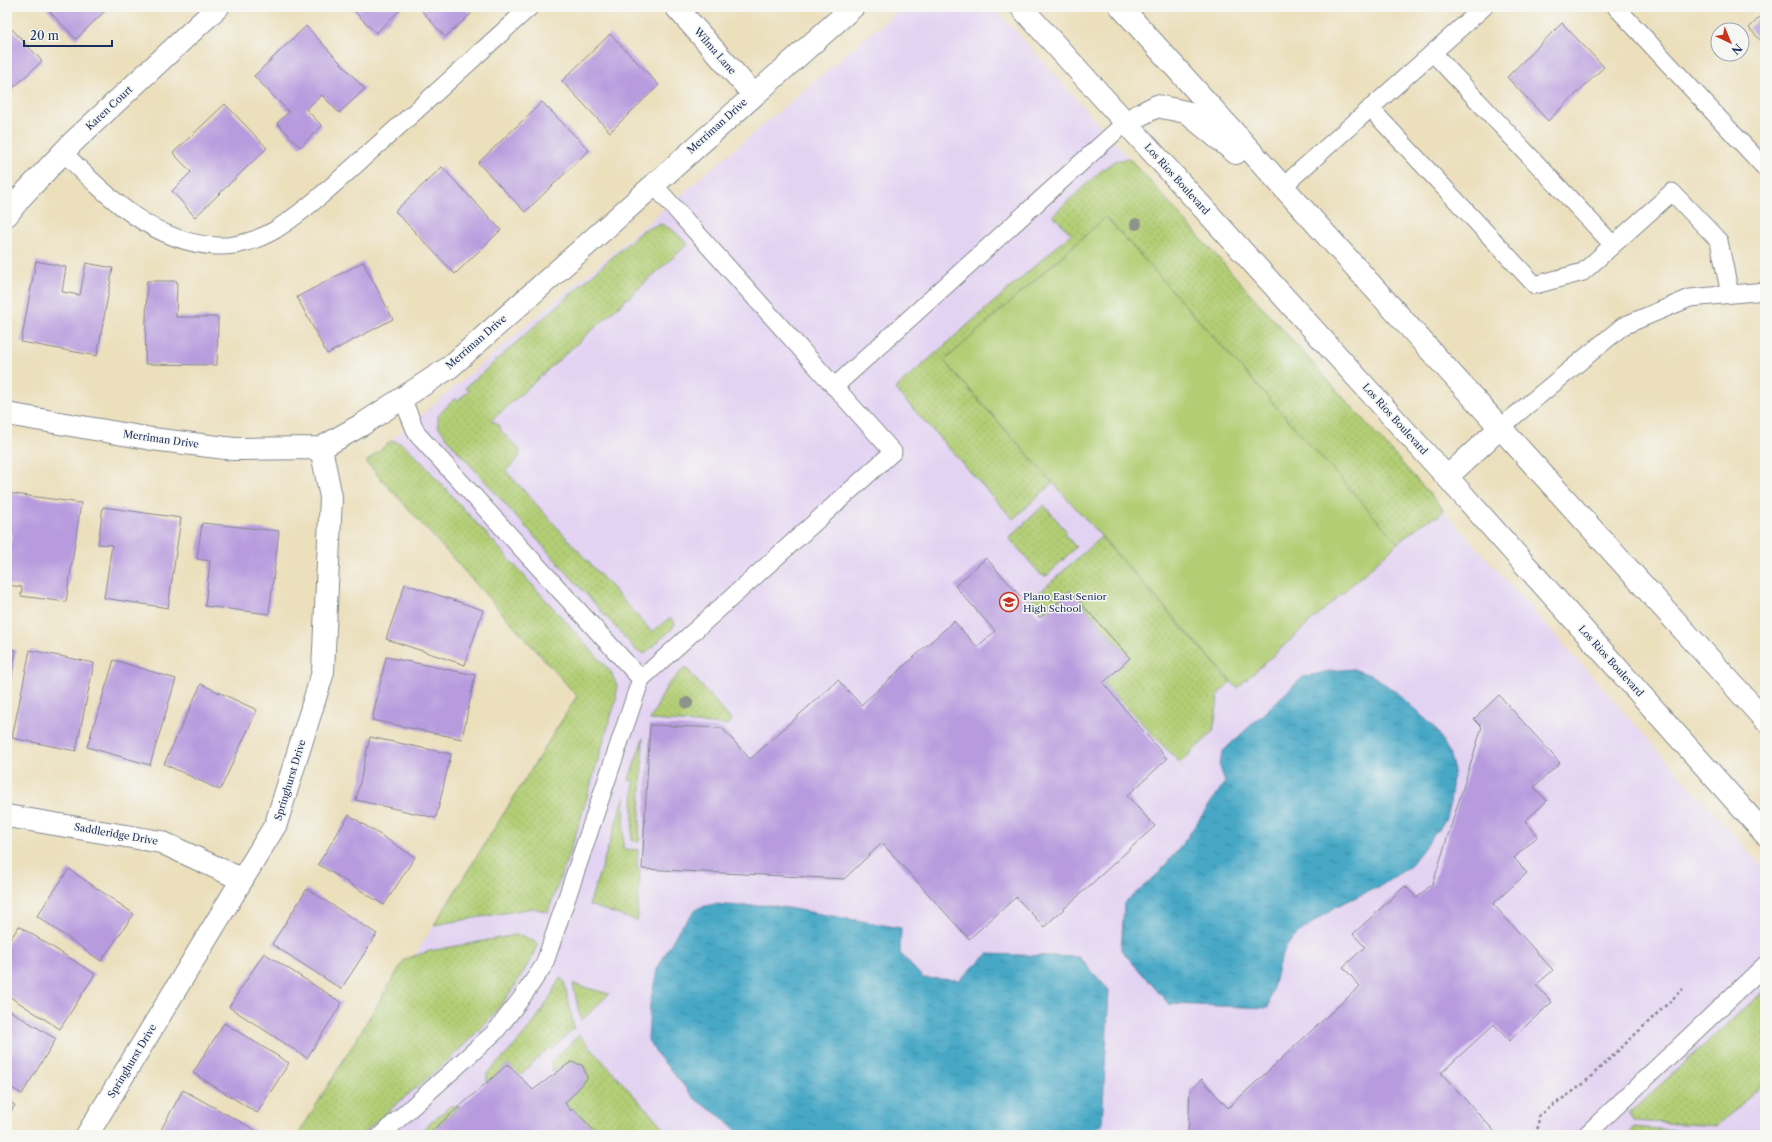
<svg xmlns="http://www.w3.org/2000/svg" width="1772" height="1142" font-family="'Libre Caslon Text',serif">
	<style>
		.built { fill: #e3d3f2 }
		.grass { fill: url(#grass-dots); stroke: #667e6a }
		.garden { fill: #b2ce75; stroke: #667e6a }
		.water { fill: url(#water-ripples); stroke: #316c92 }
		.building { fill: #b79bde }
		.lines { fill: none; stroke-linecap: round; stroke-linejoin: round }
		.lane-casing { stroke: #83878d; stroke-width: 19 }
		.street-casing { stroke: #83878d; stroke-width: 24 }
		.secondary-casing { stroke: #83878d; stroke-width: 24 }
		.path { stroke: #83878d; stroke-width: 2.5; stroke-dasharray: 3 3; stroke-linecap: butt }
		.lane { stroke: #fff; stroke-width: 17 }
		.street { stroke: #fff; stroke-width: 22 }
		.secondary { stroke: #fff; stroke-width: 22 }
		.tree { fill: #8e948c }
		.labels { text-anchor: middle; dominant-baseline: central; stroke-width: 3; stroke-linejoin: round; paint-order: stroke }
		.street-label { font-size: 10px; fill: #1b2f5e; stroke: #f6f6f2 }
		.poi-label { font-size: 10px; fill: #1b2f5e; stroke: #f6f6f2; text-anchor: start }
	</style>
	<defs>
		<pattern id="grass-dots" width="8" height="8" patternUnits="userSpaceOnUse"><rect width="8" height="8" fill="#b2ce75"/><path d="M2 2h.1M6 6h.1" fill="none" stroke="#98b168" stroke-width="1.8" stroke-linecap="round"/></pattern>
		<pattern id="water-ripples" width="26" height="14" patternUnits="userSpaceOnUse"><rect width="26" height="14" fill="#47a8c6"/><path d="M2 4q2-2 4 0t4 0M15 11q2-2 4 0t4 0" fill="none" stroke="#3a89a4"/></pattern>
	</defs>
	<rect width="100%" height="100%" fill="#f6f6f2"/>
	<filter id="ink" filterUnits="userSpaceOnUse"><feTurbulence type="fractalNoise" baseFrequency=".025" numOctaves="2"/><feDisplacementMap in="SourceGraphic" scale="8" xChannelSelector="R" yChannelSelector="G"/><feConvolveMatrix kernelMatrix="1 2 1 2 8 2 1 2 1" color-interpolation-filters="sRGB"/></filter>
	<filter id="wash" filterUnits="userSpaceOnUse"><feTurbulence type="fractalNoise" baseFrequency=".012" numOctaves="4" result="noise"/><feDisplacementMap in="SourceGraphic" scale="16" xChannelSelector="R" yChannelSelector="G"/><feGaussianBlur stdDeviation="0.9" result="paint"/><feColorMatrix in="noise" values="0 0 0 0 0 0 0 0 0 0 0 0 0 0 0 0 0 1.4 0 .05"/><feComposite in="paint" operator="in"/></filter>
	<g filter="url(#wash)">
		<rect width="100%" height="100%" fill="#ebdfbc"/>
		<path class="built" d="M902,7H994L1765,870V1135H303L577,696L366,462Z"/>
		<path class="grass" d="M1129,158L1443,509L1440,515L1424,522L1398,543L1106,217L944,361L1053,483L1013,519L895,389L1071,234L1053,215L1103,169L1115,161Z
			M661,224L673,230L688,244L491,421L495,422L500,427L501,431L520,450L519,457L506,471L652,632L668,619H672L675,623L672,629L644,654L637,651L455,448L438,426V416L455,398L458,400L469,391L465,388L643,230Z
			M391,441C402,441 410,450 417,457L611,672L617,686L616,700L576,834L548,912L533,908L434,925L577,696L366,462Z
			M1044,505L1067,532L1064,534L1076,547L1047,576L1041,575L1009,538Z
			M1101,537L1231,682L1219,693L1213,732L1180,763L1103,683L1130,657L1070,591L1046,613L1032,599Z
			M685,667L732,721L727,725L650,720L667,686Z
			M643,738L639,842L632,840L634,781L629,780Z
			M625,796L623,849L638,850L637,869H640L637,921L589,905Z
			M515,935L524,936L538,944C502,1027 426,1076 361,1135H298L405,959L430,951Z
			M560,978L564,981L574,1028L551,1050L549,1048L519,1076L508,1064L487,1083V1073C520,1042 540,1019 560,978Z
			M573,984L609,994L581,1021Z
			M1765,990V1083L1717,1126L1633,1121L1629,1113Z
			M579,1035L670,1135H599L574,1109L571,1111L565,1103C571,1097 583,1088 586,1079C588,1075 586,1071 584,1067C575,1056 561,1067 552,1071V1061Z
			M450,1106H460L427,1135H416Z
			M1633,1127L1710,1133L1707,1135H1628Z"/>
		<path class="garden" d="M1106,217L1398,543L1237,688L944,361Z"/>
		<path class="water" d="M1353,669L1373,676L1395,691L1436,729L1449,752L1454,770L1450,803L1445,821L1409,867L1382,885L1337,906L1301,931L1286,946L1278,967L1268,1008L1169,1004L1121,950L1124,903L1159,873L1181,846L1225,782L1219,764L1223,751L1303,677L1330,671Z
			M714,904L741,906L770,905L901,928L900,953L923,978L959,980L988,954L1079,957L1109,990L1102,1125L1085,1135H741L724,1119L695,1099L656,1053L648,1040L650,1004L657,969L679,929L698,908Z"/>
		<g id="blocks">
			<path class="building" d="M45,7H109L76,39Z
				M350,7H403L376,33Z
				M426,7H464L471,14L445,37L422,11Z
				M1765,12V45L1749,28Z
				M1562,23L1604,67L1548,121L1507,77Z
				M7,24L42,61L7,94Z
				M306,26L365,89L339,113L322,95L306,109L322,126L300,147L277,123L289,112L254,76Z
				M610,34L659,85L610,132L562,81Z
				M542,102L589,150L525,212L478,163Z
				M225,104L267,148L195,217L172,191L191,172L173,153Z
				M442,167L501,230L455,274L395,211Z
				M36,261L66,267L62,292L80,295L86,263L113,268L97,356L21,342Z
				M363,262L393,319L327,354L297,297Z
				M147,281H177L176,317H218L217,365L145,364Z
				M7,493L81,503L66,602L21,596L22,587L7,585V565L12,532L7,531Z
				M103,507L181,518L168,608L104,598L112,545L98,544Z
				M202,523L279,531L269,614L205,606L210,561L197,559Z
				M986,558L1040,618L1070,591L1130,658L1103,683L1167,759L1127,796L1155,826L1044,927L1016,897L969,939L882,843L844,879L642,869L650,725L722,728L750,759L838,680L861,705L954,621L977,647L995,631L955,586Z
				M405,584L483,610L465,665L386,639Z
				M7,649L16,650L8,699H7Z
				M30,650L94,663L76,751L12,738Z
				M386,657L475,675L462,739L372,720Z
				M114,660L176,679L150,765L87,747Z
				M201,684L257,710L220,790L164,764Z
				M1499,695L1560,763L1534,787L1547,801L1525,821L1538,836L1514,858L1527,873L1493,904L1553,970L1536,985L1552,1002L1509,1041L1494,1024L1441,1073L1498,1135H1188L1190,1090L1202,1079L1228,1108L1360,986L1343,967L1365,947L1353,934L1405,886L1417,898L1433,883L1482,727L1474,719Z
				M370,737L451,754L436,818L356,800Z
				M349,815L415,857L384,905L318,864Z
				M69,869L134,914L101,961L37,916Z
				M307,889L377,934L341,989L272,944Z
				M19,926L95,974L60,1029L7,995V945Z
				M264,953L342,1003L307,1058L229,1007Z
				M7,1009L56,1039L22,1094L7,1085Z
				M224,1023L289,1063L257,1113L193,1073Z
				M571,1062L582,1065L586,1073L587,1079L565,1103L571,1111L573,1108L598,1135H427L508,1064L533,1090Z
				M183,1090L255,1130L252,1135H158Z
				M7,1100L15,1105L7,1118Z"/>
		</g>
	</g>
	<g filter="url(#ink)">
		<use href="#blocks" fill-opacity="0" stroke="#83878d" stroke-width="1"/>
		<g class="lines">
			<g class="lane-casing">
				<path id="lane" d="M1616,7L1765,168
					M1433,53L1613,245
					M1370,108L1535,285L1583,272L1672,192L1719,241L1730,294
					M63,152C106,195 152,243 217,246C236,247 258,240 275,230C308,209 341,178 371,151C424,104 477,55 530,7
					M1282,187L1484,7
					M834,387L1126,122
					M402,398L417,434L641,679
					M1501,427L1623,326L1690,298L1765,291
					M381,1135L495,1032L520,1000L544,965L641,679L893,452L653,184
					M1586,1135L1765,965"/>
			</g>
			<g class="street-casing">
				<path id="street" d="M676,7L753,94
					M7,215L21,197L72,143L218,7
					M7,414L152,439L234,449L321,448L363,424L450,367L853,7
					M7,816L161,842L241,879
					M87,1135L276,824L323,672L331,497L321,448"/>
			</g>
			<g class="secondary-casing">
				<path id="secondary" d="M1021,7L1447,477L1765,834
					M1121,7C1334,246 1551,482 1765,720
					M1126,122L1157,106L1186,112L1236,153
					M1447,477L1501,427"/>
			</g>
			<path class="path" d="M1537,1135L1539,1115L1582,1085L1683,989"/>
			<use href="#lane" class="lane"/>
			<use href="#street" class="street"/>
			<use href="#secondary" class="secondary"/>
		</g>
		<g class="tree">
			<circle cx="1136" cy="224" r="6"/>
			<circle cx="687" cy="703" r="6"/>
		</g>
	</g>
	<defs>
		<g id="school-ring" transform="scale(1)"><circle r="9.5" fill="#f6f6f2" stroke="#c8321e" stroke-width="1.5"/><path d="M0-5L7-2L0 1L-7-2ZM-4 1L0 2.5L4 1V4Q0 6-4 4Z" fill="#c8321e"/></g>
	</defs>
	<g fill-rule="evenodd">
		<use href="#school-ring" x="1009" y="602"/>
	</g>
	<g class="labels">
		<g class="street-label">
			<text transform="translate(715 51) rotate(49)">Wilma Lane</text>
			<text transform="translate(109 108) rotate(-43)">Karen Court</text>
			<text transform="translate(717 126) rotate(-42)">Merriman Drive</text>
			<text transform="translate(1177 179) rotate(48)">Los Rios Boulevard</text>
			<text transform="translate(476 342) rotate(-41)">Merriman Drive</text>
			<text transform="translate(1395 419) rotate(48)">Los Rios Boulevard</text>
			<text transform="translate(161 439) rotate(8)">Merriman Drive</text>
			<text transform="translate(1611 661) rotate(48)">Los Rios Boulevard</text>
			<text transform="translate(290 780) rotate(-73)">Springhurst Drive</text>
			<text transform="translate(116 834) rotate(10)">Saddleridge Drive</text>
			<text transform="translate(132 1061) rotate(-59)">Springhurst Drive</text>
		</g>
		<g class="poi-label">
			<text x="1023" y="596">Plano East Senior<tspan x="1023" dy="12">High School</tspan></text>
		</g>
	</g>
	<rect width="1772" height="1142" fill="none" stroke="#f6f6f2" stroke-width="24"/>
	<g transform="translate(1730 42) rotate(136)"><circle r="19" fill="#f6f6f2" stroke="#9ea6b7"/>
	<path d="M0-3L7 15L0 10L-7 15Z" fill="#c8321e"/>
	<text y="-6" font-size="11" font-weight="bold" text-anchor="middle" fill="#1b2f5e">N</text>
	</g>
	<path d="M24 40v6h88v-6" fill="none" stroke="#1b2f5e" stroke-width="2"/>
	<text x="30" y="40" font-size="12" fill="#1b2f5e" stroke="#f6f6f2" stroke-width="3" paint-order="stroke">20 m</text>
</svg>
